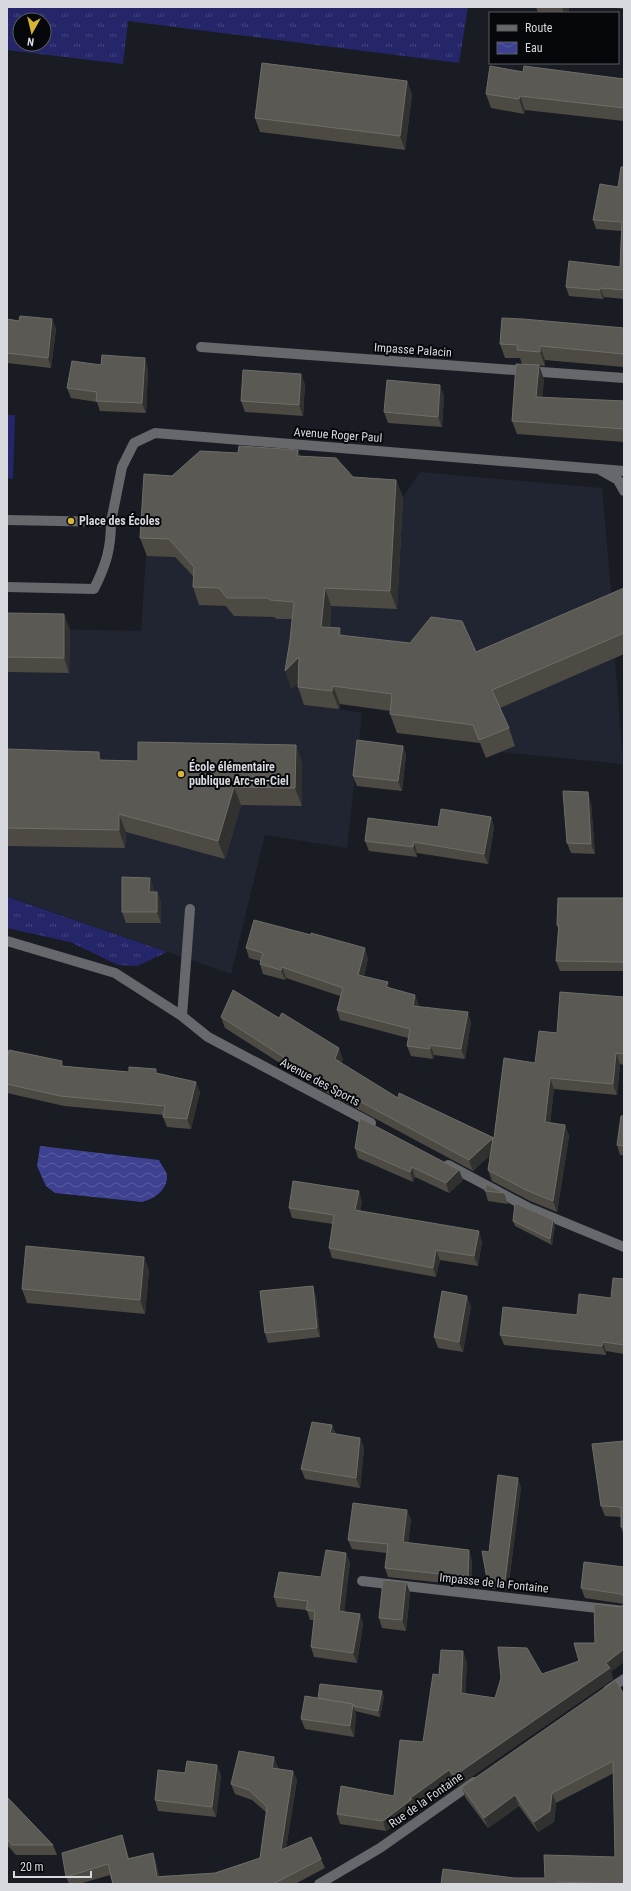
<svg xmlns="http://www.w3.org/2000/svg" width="631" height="1891" font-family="'Roboto Condensed',sans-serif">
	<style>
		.built { fill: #212431 }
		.grass { fill: url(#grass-tufts); fill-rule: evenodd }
		.pitch { fill: #252669 }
		.water { fill: url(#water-waves) }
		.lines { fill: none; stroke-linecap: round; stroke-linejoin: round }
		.minor { stroke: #67686c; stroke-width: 10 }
		.wall { fill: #4c4a42 }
		.shaded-wall { fill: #31312f }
		.building { fill: #5b5953; stroke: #6e6d68 }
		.poi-dot { fill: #d7b434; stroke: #06070a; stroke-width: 1.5 }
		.labels { text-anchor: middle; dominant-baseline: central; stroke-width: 4; stroke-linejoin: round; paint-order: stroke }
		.street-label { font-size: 12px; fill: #d8d9de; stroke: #06070a }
		.poi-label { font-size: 12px; font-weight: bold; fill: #d8d9de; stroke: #06070a; text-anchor: start }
	</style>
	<defs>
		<pattern id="grass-tufts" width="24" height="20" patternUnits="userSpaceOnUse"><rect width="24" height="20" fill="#252669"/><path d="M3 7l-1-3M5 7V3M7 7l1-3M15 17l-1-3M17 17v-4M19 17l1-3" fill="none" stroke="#44457e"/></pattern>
		<pattern id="water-waves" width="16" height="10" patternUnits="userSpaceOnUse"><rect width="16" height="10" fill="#3e4190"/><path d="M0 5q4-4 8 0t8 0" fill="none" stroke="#595c9f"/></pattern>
	</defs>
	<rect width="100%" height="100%" fill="#1a1c24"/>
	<path class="built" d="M420,472L602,488L613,613L624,609V654L615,659L623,764L500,752L486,758L479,743L429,737L399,713L340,704L339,709L362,713L347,848L265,835L231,974L7,896V628L141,631L150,493L403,498Z"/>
	<path class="grass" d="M7,7H468L459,63L128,21L123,64L7,50ZM20,20H44V44H20Z
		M7,896L14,899L167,952L137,966L118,965L70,942L7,928Z"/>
	<path class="pitch" d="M7,415H15L13,479L7,478Z"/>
	<path class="water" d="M40,1146L159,1160C161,1165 166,1170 167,1175C168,1190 154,1199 142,1202L55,1193L46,1186L37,1166Z"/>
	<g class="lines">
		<path class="minor" d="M201,347L624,378
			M600,470L618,480L624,491
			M7,520L111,522C111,549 106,565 94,589L7,587
			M111,522L122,467L134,443L155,433L624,471
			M7,941L115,973L182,1016L208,1037L371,1123
			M182,1016L190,909
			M448,1165L527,1207L624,1247
			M362,1581L624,1611
			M608,1690L624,1679
			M319,1884L380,1848L474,1782"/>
	</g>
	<path class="wall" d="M536,7H569L568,13H538Z
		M608,7H624V9Z
		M523,72L624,79V121L525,110L524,114L491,108L486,94Z
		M407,81L412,95L405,150L260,132L255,118Z
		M624,167V299L604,297L603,299L569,296L566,287L620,267L621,231L596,229L593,220L618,187Z
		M7,319L19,321L52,319L56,329L51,368L7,363Z
		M624,328V367L545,360V366L522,364L520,358H505L500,344Z
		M101,365L148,368L146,413L100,411L97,402L71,398L67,388Z
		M544,379L542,398L624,401V442L517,434L512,421Z
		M305,384L303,416L245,412L241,401Z
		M444,396L442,427L388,423L384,412Z
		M298,450L300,456L353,477L396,480L403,498L397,609L331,606L330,627L340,628L342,636L476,652L624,588V654L500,708L509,728L515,746L486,758L480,743L397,733L390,714L391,711L340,704L339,709L304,705L298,687V682L291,689L290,640L292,619H277L274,617L234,616L226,606L199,605L193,587L194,577L175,557L147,556L140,538L172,476L238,453Z
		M7,613L70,629L69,673L7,672Z
		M296,745L302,763V806L241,805L225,859L126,832L125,848L7,846V749L102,760L138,761Z
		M403,746L406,755L402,791L357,786L353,776Z
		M591,803L595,854L571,853L567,843Z
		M491,817L494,827L488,864L417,853V857L369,851L365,841Z
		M154,889V892H157L161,902V923H126L122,912Z
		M624,898V971H560L556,961L558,929L557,925Z
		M246,948L368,958L364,976L390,988L419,1005L418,1007L471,1022L465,1059L434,1055L433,1059L411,1056L407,1046L408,1038L340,1020L337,1010L340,996L286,978L285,980L263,974L260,964V961L249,958Z
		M624,997V1065L620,1064L617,1095L554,1089L550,1123L565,1125L569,1136L557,1212L530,1201L492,1181L488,1170L490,1155L473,1171L322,1090L225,1028L221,1017L343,1059L341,1063L398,1098L494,1138L535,1063L557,1033Z
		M7,1060L64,1067L129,1072L158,1073L200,1092L191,1129L167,1127L163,1117L164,1115L64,1106L7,1093Z
		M624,1116V1155H620L617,1145Z
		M355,1148L463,1180L449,1193L415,1177L413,1182L358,1158Z
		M485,1191L504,1193L508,1204L488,1201Z
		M362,1201L360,1211L482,1241L478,1266L440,1260L436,1277L332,1258L329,1248L333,1224L292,1218L289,1208Z
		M513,1221L555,1225L552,1245L515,1226Z
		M144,1257L149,1271L145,1314L27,1303L22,1289Z
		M624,1279V1354L606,1351V1355L504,1345L500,1335L577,1315L611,1298Z
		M316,1296L320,1337L268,1343L265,1333Z
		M471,1306L463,1352L438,1348L434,1337Z
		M332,1425L336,1434L360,1438L364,1448L360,1488L305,1479L301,1469Z
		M624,1441V1537L621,1527V1517L605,1516L601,1506Z
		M521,1487L508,1590L490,1588L487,1579L489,1552Z
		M411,1519L408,1543L472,1560L471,1586L388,1577L385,1568L387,1553L352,1549L348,1540Z
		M350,1562L344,1612L363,1623L357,1663L314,1657L311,1647L314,1620H310L307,1610L277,1607L274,1597L321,1577Z
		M624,1567V1604L585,1598L581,1588Z
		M406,1582L410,1593L406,1631L382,1628L379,1618Z
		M467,1662L465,1694L495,1698L542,1674L611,1672L613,1679L458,1786L453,1780L415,1808V1810L386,1831L340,1824L337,1814L394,1796L423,1742L439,1675Z
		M624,1695V1884H441L514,1878H545L615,1857L614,1773L556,1803L554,1822L538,1832L519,1806L488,1828L465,1797L462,1787Z
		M384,1696L380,1717L355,1711L356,1715L354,1737L305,1729L301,1719L318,1699Z
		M278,1767V1768L297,1780L286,1848L321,1859L325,1868L295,1884H113L110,1875L79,1884H69L66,1877L122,1835L125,1845L129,1858L153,1853L156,1863L159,1876L215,1873L260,1858L267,1813L252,1800L235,1794L231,1784Z
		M185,1773L221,1775L216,1817L158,1811L155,1800Z
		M7,1797L53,1845L57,1855H16L7,1845Z"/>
	<path class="shaded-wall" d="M562,7H569L568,13H564Z
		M407,81L412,95L405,150L400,136Z
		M520,96L525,110L524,114L519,99Z
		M600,288L604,297L603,299L600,290Z
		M52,319L56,329L51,368L48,358Z
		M540,346L545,360V366L540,352Z
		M145,358L148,368L146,413L142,403Z
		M539,365L544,379L541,411L536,397Z
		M301,374L305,384L303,416L299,405Z
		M440,385L444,396L442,427L438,417Z
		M298,450L304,468L297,456Z
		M396,480L403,498L397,609L390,591Z
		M325,588L331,606L328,645L321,627Z
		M64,614L70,629L69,673L64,658Z
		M340,628L346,647L339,635Z
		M299,657L305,675L291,689L285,671Z
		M333,686L340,704L339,709L332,691Z
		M296,745L302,763V806L295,788Z
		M403,746L406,755L402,791L398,781Z
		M99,752L105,770L99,760Z
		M234,787L241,805L225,859L218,841Z
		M588,792L591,803L595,854L591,844Z
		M119,814L126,832L125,848L119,830Z
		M491,817L494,827L488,864L484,854Z
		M414,842L417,853V857L413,847Z
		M150,878L154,889L153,903L149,892Z
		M157,892L161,902V923L157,912Z
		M365,948L368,958L362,985L358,975Z
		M282,967L286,978L285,980L281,970Z
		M388,982L391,992L386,987Z
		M415,995L419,1005L417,1016L413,1006Z
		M468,1012L471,1022L465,1059L461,1049Z
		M430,1045L434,1055L433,1059L430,1049Z
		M339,1048L343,1059L339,1070L335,1059Z
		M616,1053L620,1064L617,1095L613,1084Z
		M62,1061L66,1072L61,1066Z
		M550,1078L554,1089L549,1133L545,1122Z
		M196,1082L200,1092L191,1129L187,1119Z
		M565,1125L569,1136L557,1212L553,1201Z
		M493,1138L497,1149L473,1171L469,1160Z
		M412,1167L415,1177L413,1182L410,1172Z
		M459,1170L463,1180L449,1193L446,1183Z
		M359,1191L362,1201L359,1220L355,1210Z
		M553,1220L555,1225L552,1245L550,1239Z
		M479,1231L482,1241L478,1266L474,1256Z
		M436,1250L440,1260L436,1277L433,1268Z
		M144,1257L149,1271L145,1314L140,1300Z
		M313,1286L316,1296L320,1337L317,1328Z
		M467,1296L471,1306L463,1352L459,1342Z
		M603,1342L606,1351V1355L602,1346Z
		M332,1425L336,1435L330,1433Z
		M360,1438L364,1448L360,1488L356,1478Z
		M518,1478L521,1487L508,1590L505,1581Z
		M407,1510L411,1519L407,1552L403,1542Z
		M469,1550L472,1560L471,1586L468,1577Z
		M346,1553L350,1562L343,1621L339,1611Z
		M406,1582L410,1593L406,1631L402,1620Z
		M360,1614L363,1623L357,1663L353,1653Z
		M624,1649V1662L611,1672L613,1679L458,1786L454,1776Z
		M463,1651L467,1662L465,1703L461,1693Z
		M382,1691L384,1696L380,1717L378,1711Z
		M353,1704L356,1715L354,1737L350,1726Z
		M274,1757L278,1767L276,1777L272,1768Z
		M217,1765L221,1775L216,1817L212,1807Z
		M449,1770L453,1780L415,1808V1810L386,1831L383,1821L409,1799Z
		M293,1771L297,1780L284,1860L281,1850Z
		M552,1793L556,1803L554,1822L538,1832L534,1822Z
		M515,1795L519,1806L488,1828L484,1818Z
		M122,1835L125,1845L131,1868L128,1859Z
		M153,1853L156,1863L160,1884L157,1877Z"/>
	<path class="building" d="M262,63L407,81L400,136L255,118Z
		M490,66L523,72L524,66L624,79V108L520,96L519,99L486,94Z
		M621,167H624V290L600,288V290L566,287L569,261L620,267L622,222L593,220L600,184L618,187Z
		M20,316L52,319L48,358L7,353V319L19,321Z
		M502,318L523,319L624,328V354L540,346V352L517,350L518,345L500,344Z
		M102,355L145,358L142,403L96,401L97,392L67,388L72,361L101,365Z
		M516,364L539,365L536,397L624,401V429L512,421Z
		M243,370L301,374L299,405L241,401Z
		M387,380L440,385L438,417L384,412Z
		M239,446L298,450L297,456L336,458L353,477L396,480L390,591L325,588L321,627L340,628L339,635L410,643L431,617L462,621L476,652L624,588V633L492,690L509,728L479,740L473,725L390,714L392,694L333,686L332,691L298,687L299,657L285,671L290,640L294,602L270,600L268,598H227L219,588L193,587L194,567L169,539L140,538L144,474L172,476L200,451L238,453Z
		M7,613L64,614V658L7,657Z
		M357,740L403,746L398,781L353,776Z
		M138,742L296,745L295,788L234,787L218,841L119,814V830L7,828V749L99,752V760L138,761Z
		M563,791L588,792L591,844L567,843Z
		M441,809L491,817L484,854L414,842L413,847L365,841L368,818L438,827Z
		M122,877L150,878L149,892H157V912H122Z
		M558,898H624V962L556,961L559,925H557Z
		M254,920L311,935V933L365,948L358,975L388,982L386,987L415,995L413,1006L468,1012L461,1049L430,1045V1049L407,1046L410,1029L337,1010L343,988L282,967L281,970L260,964L263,953L246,948Z
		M233,990L279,1018L282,1013L339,1048L335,1059L398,1098L399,1093L494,1138L504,1058L535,1063L539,1031L557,1033L560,992L624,997V1054L616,1053L613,1084L550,1078L545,1122L565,1125L553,1201L526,1190L488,1170L493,1138L469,1160L318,1079L221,1017Z
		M9,1050L62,1061L61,1066L129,1072V1067L156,1069V1073L196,1082L187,1119L163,1117L165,1106L60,1096L7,1084V1060Z
		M621,1116H624V1146L617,1145Z
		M360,1118L459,1170L446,1183L412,1167L410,1172L355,1148Z
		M293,1181L359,1191L355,1210L479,1231L474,1256L436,1250L433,1268L329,1248L334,1215L289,1208Z
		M486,1184L504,1193L485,1191Z
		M515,1203L553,1220L550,1239L513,1221Z
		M26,1246L144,1257L140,1300L22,1289Z
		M613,1278L624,1279V1345L603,1342L602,1346L500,1335L503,1307L577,1315L579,1294L611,1298Z
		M313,1286L317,1328L265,1333L260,1291Z
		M442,1291L467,1296L459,1342L434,1337Z
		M312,1422L332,1425L330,1433L360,1438L356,1478L301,1469Z
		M624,1441V1527H621V1507L601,1506L592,1444Z
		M498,1475L518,1478L505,1581L487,1579L482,1551L489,1552Z
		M353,1503L407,1510L403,1542L469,1550L468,1577L385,1568L388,1544L348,1540Z
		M326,1550L346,1553L339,1611L360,1614L353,1653L311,1647L315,1611L306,1610L308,1601L274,1597L279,1572L321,1577Z
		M584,1562L624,1567V1597L621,1594L581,1588Z
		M383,1580L406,1582L402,1620L379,1618Z
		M594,1604L620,1607L624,1605V1649L606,1663L610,1668L454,1776L449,1770L409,1799H412L383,1821L337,1814L341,1786L394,1796L400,1740L423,1742L433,1674L439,1675L441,1650L463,1651L461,1693L495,1698L501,1678L498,1647L527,1648L542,1674L579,1661L574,1643H595Z
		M616,1680L624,1695V1884L557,1882V1884H441L443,1869L514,1878H545L544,1855L615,1857L613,1761L552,1793L550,1811L534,1822L515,1795L484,1818L462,1787Z
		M320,1684L382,1691L378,1711L353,1706V1704L318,1698Z
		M305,1696L353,1704L350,1726L301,1719Z
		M239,1751L274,1757L272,1768L293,1771L281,1850L311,1837L321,1859L273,1884H113L108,1864L66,1877L62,1853L122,1835L128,1859L153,1853L157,1877L215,1873L260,1858L267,1807L249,1790L231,1784Z
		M187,1761L217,1765L212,1807L155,1800L158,1770L185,1773Z
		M7,1797L53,1845H12L7,1839Z"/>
	<g class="poi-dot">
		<circle cx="71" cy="521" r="4"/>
		<circle cx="181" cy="774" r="4"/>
	</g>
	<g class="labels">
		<g class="street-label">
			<text transform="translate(413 350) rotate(4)">Impasse Palacin</text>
			<text transform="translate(338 435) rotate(4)">Avenue Roger Paul</text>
			<text transform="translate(320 1082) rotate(28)">Avenue des Sports</text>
			<text transform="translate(494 1583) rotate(6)">Impasse de la Fontaine</text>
			<text transform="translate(426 1800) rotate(-35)">Rue de la Fontaine</text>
		</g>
		<g class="poi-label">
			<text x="79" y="521">Place des Écoles</text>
			<text x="189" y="767">École élémentaire<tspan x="189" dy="14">publique Arc-en-Ciel</tspan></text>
		</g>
	</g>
	<rect width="631" height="1891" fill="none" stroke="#d8d9de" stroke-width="16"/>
	<rect x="489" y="12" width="130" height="52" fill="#06070a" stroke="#5a5b5f"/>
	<rect x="497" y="25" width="20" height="6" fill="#67686c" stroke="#5a5b5f"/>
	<text x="525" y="32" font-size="12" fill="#d8d9de">Route</text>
	<rect x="497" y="42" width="20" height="12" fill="url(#water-waves)" stroke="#5a5b5f"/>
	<text x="525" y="52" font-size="12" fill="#d8d9de">Eau</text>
	<g transform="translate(32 32) rotate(188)"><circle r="19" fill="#06070a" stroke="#5a5b5f"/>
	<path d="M0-3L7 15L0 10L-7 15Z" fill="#d7b434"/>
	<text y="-6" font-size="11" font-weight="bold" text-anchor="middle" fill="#d8d9de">N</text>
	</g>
	<path d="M14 1871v6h77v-6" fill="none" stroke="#d8d9de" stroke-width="2"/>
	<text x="20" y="1871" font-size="12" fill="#d8d9de" stroke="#06070a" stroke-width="3" paint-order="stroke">20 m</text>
</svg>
